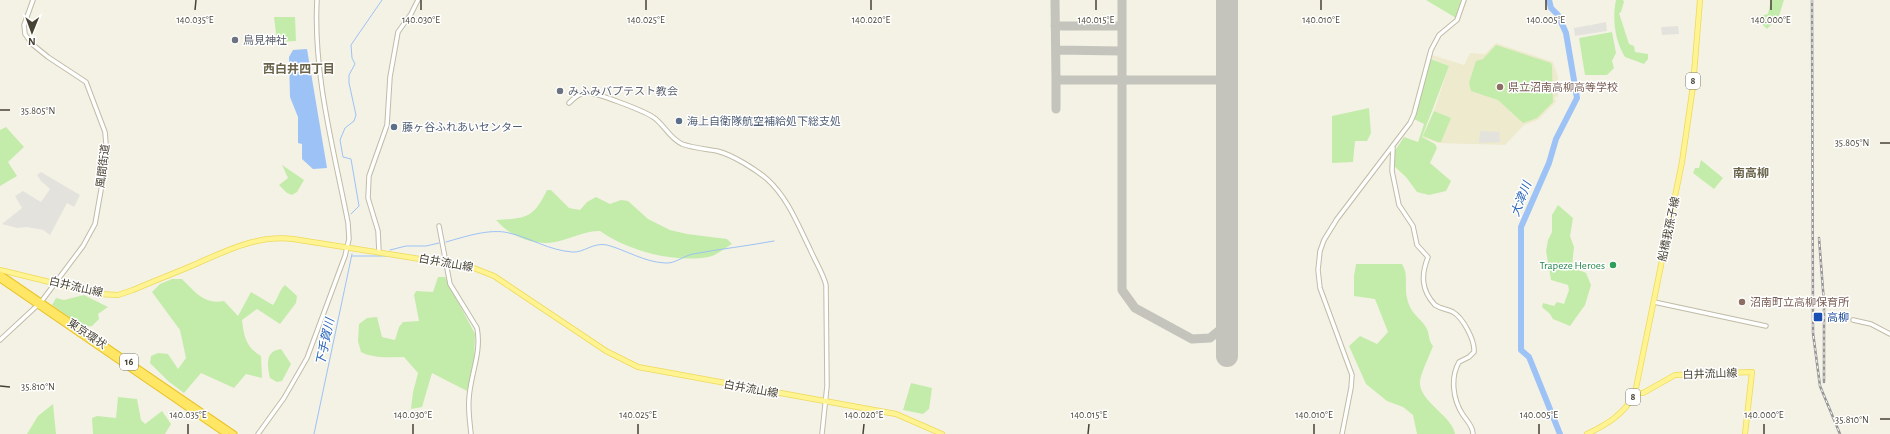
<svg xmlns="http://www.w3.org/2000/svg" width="1890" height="434" font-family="'Alegreya Sans','Noto Sans JP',sans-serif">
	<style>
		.education { fill: #eeeacd }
		.green { fill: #c3ecaa }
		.parking { fill: #e4e2dd }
		.water { fill: #9cc2f6 }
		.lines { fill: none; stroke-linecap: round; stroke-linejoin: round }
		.stream { stroke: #9cc2f6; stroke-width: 1 }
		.river { stroke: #9cc2f6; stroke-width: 6 }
		.taxiway { stroke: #c4c4bd; stroke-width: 9 }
		.runway { stroke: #c4c4bd; stroke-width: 22 }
		.minor-casing { stroke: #c0bca6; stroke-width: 5.5 }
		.major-casing { stroke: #edda5a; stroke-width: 6 }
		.highway-casing { stroke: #e9c329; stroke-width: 7 }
		.minor { stroke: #fff; stroke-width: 3.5 }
		.major { stroke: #fff392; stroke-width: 4.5 }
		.highway { stroke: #ffe664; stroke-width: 5 }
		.rail-casing { stroke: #959595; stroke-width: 2.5 }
		.rail { stroke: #fff; stroke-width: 1; stroke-dasharray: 3; stroke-linecap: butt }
		.ticks { fill: none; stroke: #474234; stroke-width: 1.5 }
		.worship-dot { fill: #6b7280; stroke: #fff; stroke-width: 1.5 }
		.education-dot { fill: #8d6e63; stroke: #fff; stroke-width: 1.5 }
		.service-dot { fill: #5c6f8a; stroke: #fff; stroke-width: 1.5 }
		.leisure-dot { fill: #2e9e5b; stroke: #fff; stroke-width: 1.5 }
		.transit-dot { fill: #1a4fb4; stroke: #fff; stroke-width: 1.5 }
		.labels { text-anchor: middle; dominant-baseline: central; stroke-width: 3; stroke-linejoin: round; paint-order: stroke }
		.shield { fill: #fff; stroke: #7e7b71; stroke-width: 1 }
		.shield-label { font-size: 10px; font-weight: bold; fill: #474234 }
		.worship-label { font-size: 11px; fill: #5b616d; stroke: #fff; text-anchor: start }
		.education-label { font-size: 11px; fill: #785e54; stroke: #fff; text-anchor: start }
		.service-label { font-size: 11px; fill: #4e5e75; stroke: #fff; text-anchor: start }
		.street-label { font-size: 11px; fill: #474234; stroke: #fff }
		.leisure-label { font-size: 11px; fill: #27864d; stroke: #fff; text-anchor: end }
		.transit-label { font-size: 11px; fill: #164399; stroke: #fff; text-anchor: start }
		.neighbourhood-label { font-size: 12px; font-weight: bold; fill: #6a634a; stroke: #fff }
		.water-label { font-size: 12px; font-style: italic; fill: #2562bb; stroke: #fff }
		.ticks-label { font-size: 10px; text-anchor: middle; fill: #474234; stroke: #fff; stroke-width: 3; stroke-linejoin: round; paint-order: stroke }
	</style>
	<rect width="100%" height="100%" fill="#f4f2e5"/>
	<path class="education" d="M1496,43L1553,62L1558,77V97H1555V100L1557,101L1538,120L1524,125L1505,145L1438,143L1422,137L1434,111L1449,66L1431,58L1432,55L1464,65L1470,53L1485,54Z"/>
	<path class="green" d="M1426,0H1461L1456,18Z
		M1616,0H1623L1624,2L1621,12L1619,13L1629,44L1634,46L1635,52L1648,54V59L1644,64L1625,57C1615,41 1612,19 1616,0Z
		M1771,0H1784L1779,16L1767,29L1755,17L1768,14Z
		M274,17H295L296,41L277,42Z
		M1612,32L1616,53L1612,61L1614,68L1607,75H1585L1579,38Z
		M1496,45L1551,63L1552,66L1553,102L1537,118L1523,123L1498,100L1471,91L1469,83L1476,61L1483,59Z
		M1431,59L1449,66L1422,137L1435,144L1437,148L1430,163L1451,181L1446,191L1429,195L1417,192L1406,177L1394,166V152L1404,137L1418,142L1424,124L1414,119Z
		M1369,108L1371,133L1367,141H1355L1353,162L1332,163V116Z
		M1434,111L1451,118L1441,142H1438L1423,136Z
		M6,127L24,147L8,162L17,176L0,186V130Z
		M1701,160L1723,178L1714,189L1693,173L1695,168H1699Z
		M282,165L304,180L297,192L292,195L287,193L279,185L288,178Z
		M547,190H551L569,208L580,210L587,202L596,197L610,204L621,200L628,201L648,219L670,230L687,234L727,239L732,244C725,248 716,256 708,257C674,263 628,251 600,231C584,231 570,239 555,242C532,246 510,236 496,220C526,218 533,219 547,190Z
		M1558,205L1573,218L1570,236L1574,247L1572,267L1586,273L1591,285L1585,305L1570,326L1553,319L1550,314L1542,307L1543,303L1554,306L1557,302L1564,304L1569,290L1568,285L1551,280L1546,251L1548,240L1552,232V215Z
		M1356,264H1402C1409,275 1404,286 1407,298C1411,316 1421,317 1427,329C1430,336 1428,340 1433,346C1429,357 1422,370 1420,381C1418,401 1453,416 1455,434H1417L1413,415L1403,407L1387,401L1366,384L1349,346L1360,336L1377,344L1388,332L1375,299L1354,296V276Z
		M438,277H445L475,334L474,364L467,391L432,373L422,407L411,409L413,392L418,373L404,357C390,357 374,359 361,352L358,341L359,324L367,318L377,317L382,337L395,340L399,327L403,322L419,321L414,295L416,291L433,292Z
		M172,279H182C195,292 205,305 224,301L238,316L251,292L273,305C278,299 279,290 285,285L297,296L296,303L280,324L257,309L242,320C244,337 246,347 261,356L262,378L246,374L234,388L201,373L184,393L168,381L150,363L151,356L158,353L168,354L178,369L186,358L180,330L152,292L160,284Z
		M84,295L108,307L98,314L99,319L92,326L83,327L52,305L56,298L64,300Z
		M281,349L291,364L282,381L277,382L270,378C267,365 265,351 281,349Z
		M911,383L932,388L929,409L923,414L903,410Z
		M118,397L137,399L141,420L145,424L162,411L171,424L165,434H93L92,418L97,416L116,418Z
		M53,404L56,434H27L38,416Z"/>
	<path class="parking" d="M1606,22L1607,31L1575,36L1574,28L1590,25L1591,28V25Z
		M1678,26L1679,34L1662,35L1661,27Z
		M1499,129L1500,142L1479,143L1480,131L1498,132Z
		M41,172L80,195L74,207L67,203L50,235L43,230L27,227L17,228L2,224L22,208L15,196L23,191L41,202L50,189L41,181L37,175Z"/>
	<path class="water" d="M307,49L327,168L313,169L302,159V144L298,143V117L290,97L289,57L293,50Z"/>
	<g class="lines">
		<path class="stream" d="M351,214L359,206L351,159L343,157L340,140L345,128L354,121L356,115L349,83V75L355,64L352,58L351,45L382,0
			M446,242C464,237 490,228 509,233C531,238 548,250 572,252C584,253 593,242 607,245C626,250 644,262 665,263C675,264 683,256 693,254C720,249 747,246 774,241
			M390,250L406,246H426L439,243
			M352,256H387
			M314,434L352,254"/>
		<path class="river" d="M1549,0L1551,8L1558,15L1566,33L1577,98L1556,139L1549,163L1521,227V350L1529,357L1560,434"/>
		<path class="taxiway" d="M1055,0L1056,80H1227
			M1122,0V290L1135,308L1192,339L1210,338L1221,329L1227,319
			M1055,26H1121
			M1056,50L1121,51
			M1056,109V80"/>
		<path class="runway" d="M1227,0V356"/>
		<g class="minor-casing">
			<path id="minor" d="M569,103C573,99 578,94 584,93C594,91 644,111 653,117C664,124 669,138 682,144C693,148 706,149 717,151C733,155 755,169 767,179C788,198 798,225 810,249C815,261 823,273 826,285L827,386L822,434
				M1393,147L1392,171L1399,205L1413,226L1417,245L1428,257C1421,275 1421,290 1435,305C1441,309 1447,309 1453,312C1463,318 1475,340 1474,352L1469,357L1459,362C1450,378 1453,400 1463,415C1467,421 1473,426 1473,434
				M439,226L450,284L477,328C482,353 470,375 469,399C468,411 470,423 471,434
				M379,252L378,231L368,198L369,176L387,125L390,77L398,32L411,14L418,0
				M1654,302L1766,326
				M1853,320L1871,324L1890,334
				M0,340L41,302L83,246L95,224L107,156L105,132L86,82L48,57L32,44L25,34L24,25L33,0
				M258,434L284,398L307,358L345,256L349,239L348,223C334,150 313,75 317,0
				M1342,434L1351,388L1352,375L1320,288L1318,270L1320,251L1324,240L1337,219L1410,123L1414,114L1431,50L1439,35L1457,20L1464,0"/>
		</g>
		<g class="major-casing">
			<path id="major" d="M0,270L99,294L118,295L133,290C154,281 175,273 196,264C227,250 258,235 293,239L471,267L494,276L606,351L638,367L896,414L942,434
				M1635,393H1643L1675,375L1752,372L1745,434
				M1587,434C1606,425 1625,414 1635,393L1682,162L1693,86L1700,0"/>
		</g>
		<g class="highway-casing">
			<path id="highway" d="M0,274L234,434
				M0,279L226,434"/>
		</g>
		<use href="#minor" class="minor"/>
		<use href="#major" class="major"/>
		<use href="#highway" class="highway"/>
		<g class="rail-casing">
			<path id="rail" d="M1812,0L1813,333L1820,386L1840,434
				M1819,238L1824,303V382"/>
		</g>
		<use href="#rail" class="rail"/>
	</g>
	<path class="ticks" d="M195,10L196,0M421,10V0M646,10V0M871,10V0M1096,10V0M1321,10V0M1546,10V0M1771,10V0M0,110H10M1880,143H1890M0,386L10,387M1880,419H1890M188,434V424M413,434V424M638,434V424M863,434L864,424M1088,434L1089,424M1314,434V424M1539,434V424M1764,434V424"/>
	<g class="worship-dot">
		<circle cx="235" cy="40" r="4"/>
		<circle cx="560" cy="91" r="4"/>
	</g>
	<g class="education-dot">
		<circle cx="1500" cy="87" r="4"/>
		<circle cx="1742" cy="302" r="4"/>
	</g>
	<g class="service-dot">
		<circle cx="679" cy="121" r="4"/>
		<circle cx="394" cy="127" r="4"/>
	</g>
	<circle class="leisure-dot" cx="1613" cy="265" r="4"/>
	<rect class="transit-dot" x="1813" y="312" width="10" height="10" rx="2"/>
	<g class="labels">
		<g class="shield">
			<rect x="1686" y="73" width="14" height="16" rx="3"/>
			<rect x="120" y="354" width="18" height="16" rx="3"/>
			<rect x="1626" y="389" width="14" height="16" rx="3"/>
		</g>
		<g class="shield-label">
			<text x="1693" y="81">8</text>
			<text x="129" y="362">16</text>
			<text x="1633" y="397">8</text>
		</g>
		<g class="worship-label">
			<text x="243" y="40">鳥見神社</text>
			<text x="568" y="91">みふみバプテスト教会</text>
		</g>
		<g class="education-label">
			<text x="1508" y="87">県立沼南高柳高等学校</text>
			<text x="1750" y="302">沼南町立高柳保育所</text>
		</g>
		<g class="service-label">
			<text x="687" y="121">海上自衛隊航空補給処下総支処</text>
			<text x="402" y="127">藤ヶ谷ふれあいセンター</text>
		</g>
		<g class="street-label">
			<text transform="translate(103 166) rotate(-83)">風間街道</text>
			<text transform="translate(1669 229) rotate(-78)">船橋我孫子線</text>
			<text transform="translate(446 263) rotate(10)">白井流山線</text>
			<text transform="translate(76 287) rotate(13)">白井流山線</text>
			<text transform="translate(87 334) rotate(34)">東京環状</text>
			<text transform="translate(1710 374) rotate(-2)">白井流山線</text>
			<text transform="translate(751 389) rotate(10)">白井流山線</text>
		</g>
		<g class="leisure-label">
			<text x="1605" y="265">Trapeze Heroes</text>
		</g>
		<g class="transit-label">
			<text x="1827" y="317">高柳</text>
		</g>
		<g class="neighbourhood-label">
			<text x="299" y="69">西白井四丁目</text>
			<text x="1751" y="173">南高柳</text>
		</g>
		<g class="water-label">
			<text transform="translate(1521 199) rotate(-69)">大津川</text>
			<text transform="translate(325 342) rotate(-78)">下手賀川</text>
		</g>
	</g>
	<g class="ticks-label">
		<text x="195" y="23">140.035°E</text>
		<text x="421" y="23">140.030°E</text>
		<text x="646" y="23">140.025°E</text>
		<text x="871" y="23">140.020°E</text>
		<text x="1096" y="23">140.015°E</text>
		<text x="1321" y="23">140.010°E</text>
		<text x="1546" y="23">140.005°E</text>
		<text x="1771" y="23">140.000°E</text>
		<text x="38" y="114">35.805°N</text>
		<text x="1852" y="146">35.805°N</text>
		<text x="38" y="390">35.810°N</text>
		<text x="188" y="418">140.035°E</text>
		<text x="413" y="418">140.030°E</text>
		<text x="638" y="418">140.025°E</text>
		<text x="864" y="418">140.020°E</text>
		<text x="1089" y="418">140.015°E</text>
		<text x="1314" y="418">140.010°E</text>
		<text x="1539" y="418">140.005°E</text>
		<text x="1764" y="418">140.000°E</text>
		<text x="1852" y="423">35.810°N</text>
	</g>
	<g transform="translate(32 32) rotate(181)" stroke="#ffffff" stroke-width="3" paint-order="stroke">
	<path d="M0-3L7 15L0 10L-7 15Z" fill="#474234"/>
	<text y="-6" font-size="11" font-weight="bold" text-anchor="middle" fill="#474234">N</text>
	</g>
</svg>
